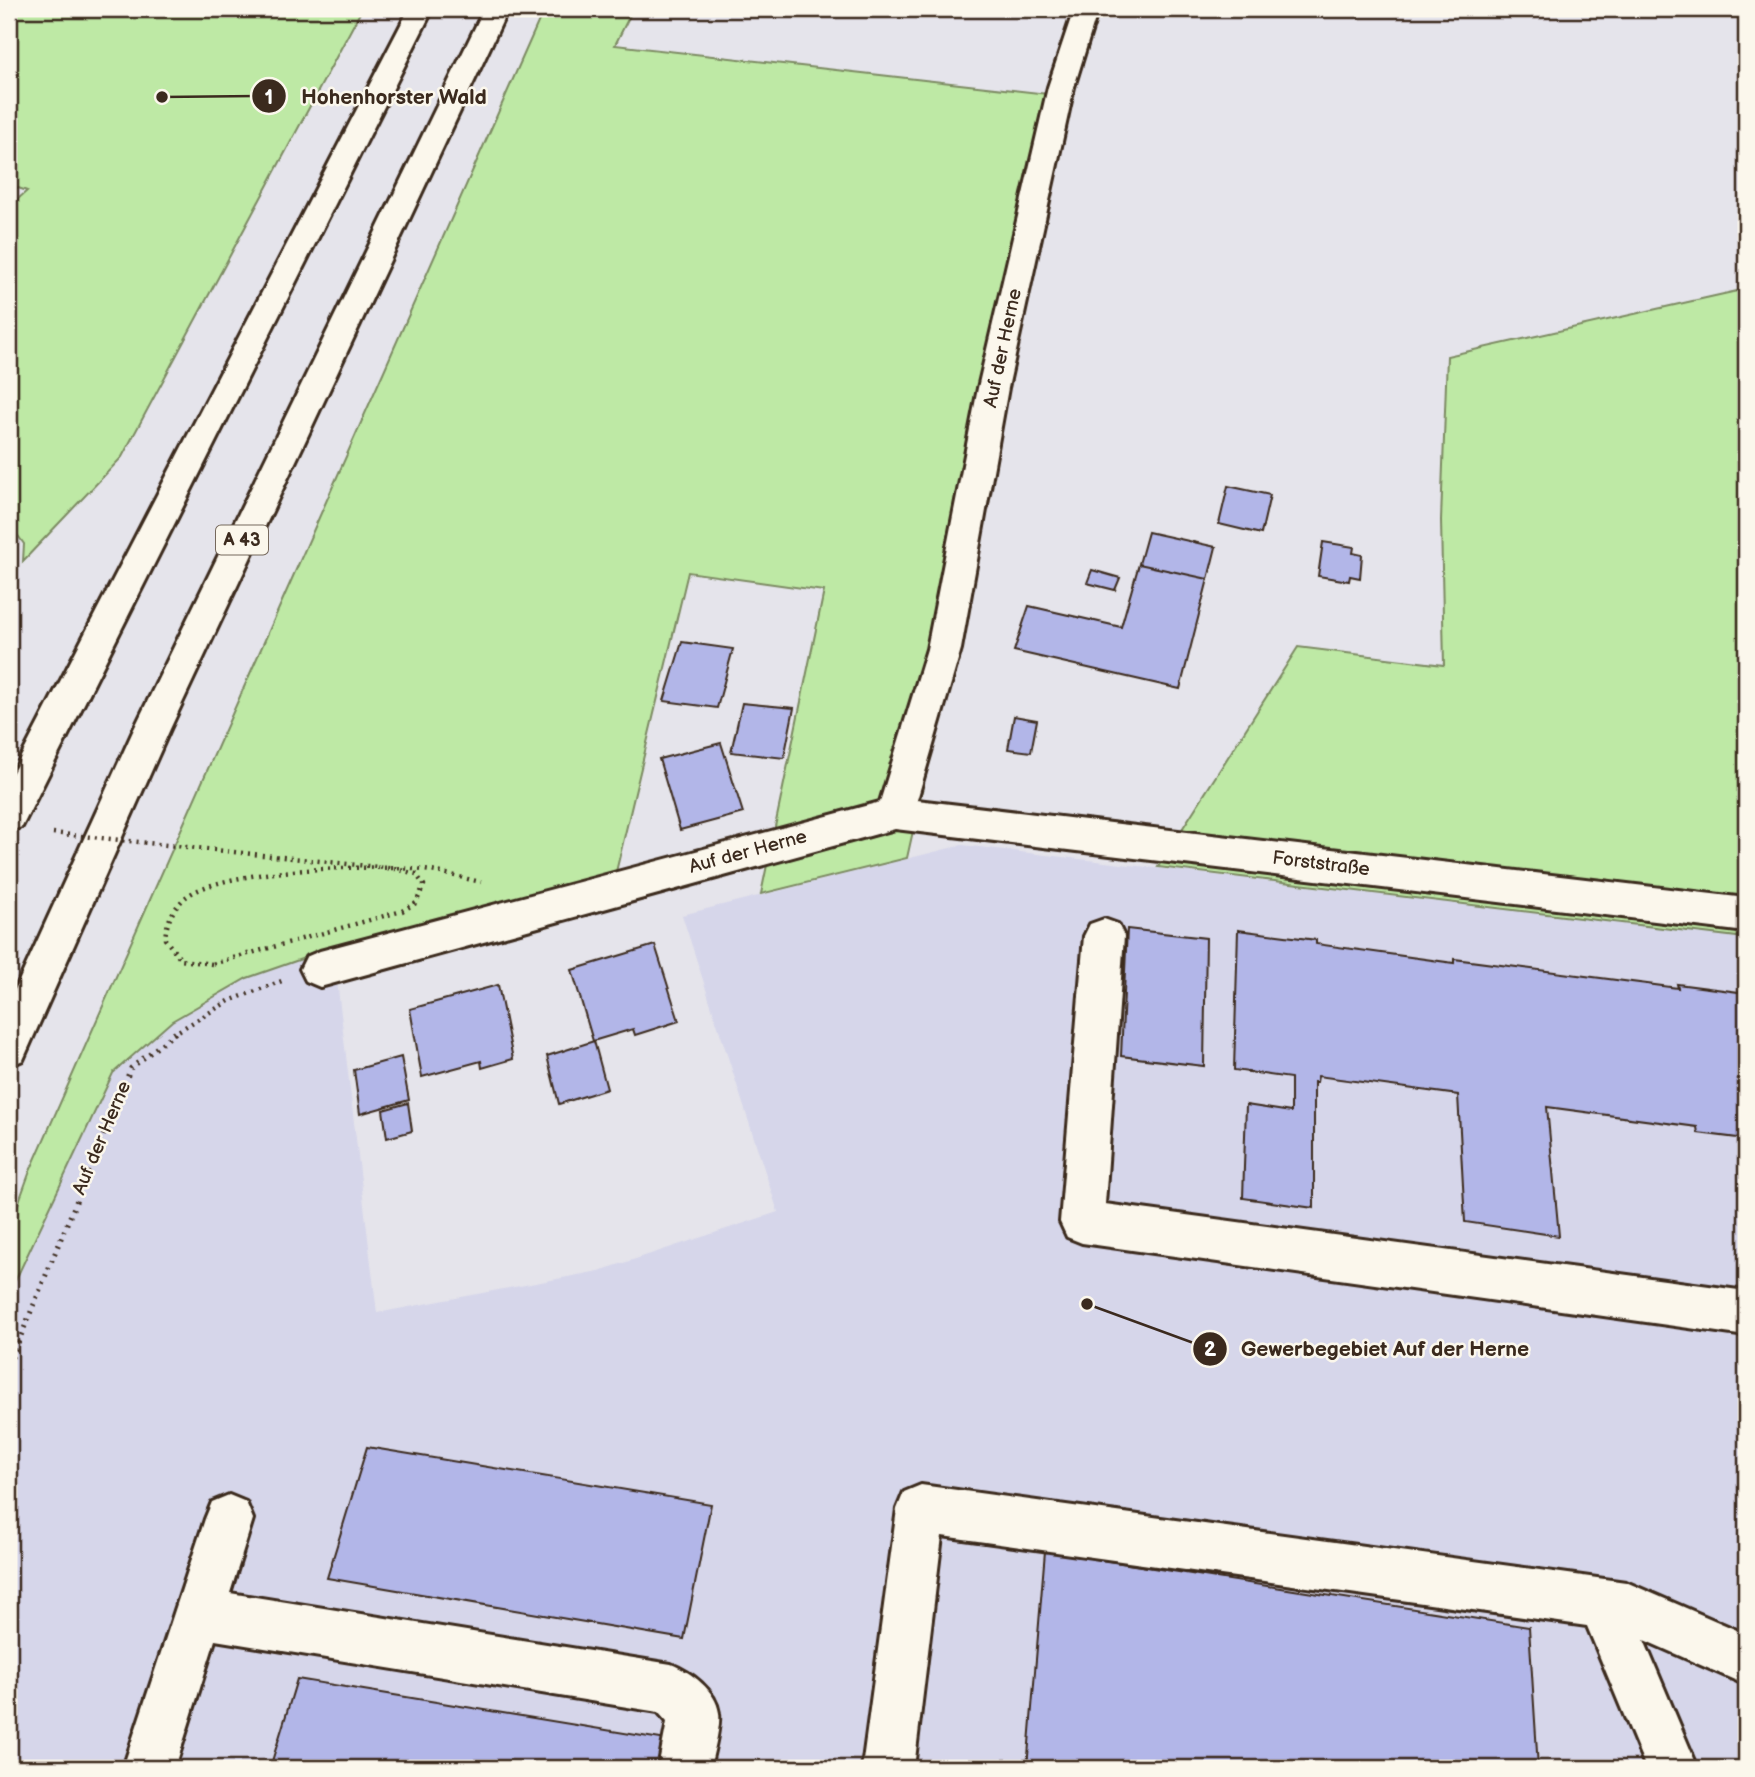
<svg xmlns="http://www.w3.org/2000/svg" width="1755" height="1777" font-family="'Balsamiq Sans',sans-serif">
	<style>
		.built { fill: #d6d6ea }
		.green { fill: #bee9a5; stroke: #7c8a62; stroke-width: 2 }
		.building { fill: #b2b6e8; stroke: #3b2a1e; stroke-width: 2 }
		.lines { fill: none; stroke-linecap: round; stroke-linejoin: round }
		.minor-casing { stroke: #3b2a1e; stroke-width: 6 }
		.highway-casing { stroke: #3b2a1e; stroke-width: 6 }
		.path-far1 { stroke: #3b2a1e; stroke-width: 4.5; stroke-dasharray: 2 5; stroke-linecap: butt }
		.path { stroke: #3b2a1e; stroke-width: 5; stroke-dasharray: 2 6; stroke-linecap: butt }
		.minor { fill: #fbf7ec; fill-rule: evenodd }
		.highway { fill: #fbf7ec; fill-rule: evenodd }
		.path-bridge { stroke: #3b2a1e; stroke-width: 4.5; stroke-dasharray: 2 5; stroke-linecap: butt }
		.labels { text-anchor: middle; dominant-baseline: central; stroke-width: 5; stroke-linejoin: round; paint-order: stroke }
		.shield { fill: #fbf7ec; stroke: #75685c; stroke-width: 2 }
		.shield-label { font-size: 18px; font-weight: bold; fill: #3b2a1e }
		.street-label { font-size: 19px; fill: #3b2a1e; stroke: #fbf7ec }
		.leader { fill: none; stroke: #3b2a1e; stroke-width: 2.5 }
		.callout-dot { fill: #3b2a1e; stroke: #fbf7ec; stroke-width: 2.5 }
		.mark-label { font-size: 21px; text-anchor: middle; font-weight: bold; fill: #fff }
		.callout-label { font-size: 21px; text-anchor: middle; font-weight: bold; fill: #3b2a1e; stroke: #fbf7ec; stroke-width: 5; stroke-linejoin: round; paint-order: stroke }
	</style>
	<rect width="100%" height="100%" fill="#e5e4eb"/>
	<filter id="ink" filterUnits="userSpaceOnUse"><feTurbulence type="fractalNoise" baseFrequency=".0143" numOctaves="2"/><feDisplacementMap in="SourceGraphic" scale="14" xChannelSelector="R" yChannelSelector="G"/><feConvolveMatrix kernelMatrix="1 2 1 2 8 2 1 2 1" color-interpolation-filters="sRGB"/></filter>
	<g filter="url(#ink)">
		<path class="built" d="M962,845L1746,938V1768H9V1294L113,1072L172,1021L247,978L333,948L377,1313L599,1271L778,1212L682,915Z"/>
		<path class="green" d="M9,9H362L122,457L23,561L24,544L16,533L9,530V207L27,191L9,185Z
			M544,9H633L615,45L1066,96L954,647L907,858L761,894L824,591L688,572L615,876L333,948L247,978L172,1021L113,1073L9,1294V1229L30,1171Z
			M1746,289V938L1158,867L1298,647L1444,665L1441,520L1447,356Z"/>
		<path class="building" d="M1228,486L1270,495L1261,534L1219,524Z
			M1148,532L1216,547L1208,579L1139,564Z
			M1323,542L1354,547L1353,553L1362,555L1360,578L1350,576L1349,581L1318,576Z
			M1139,564L1208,579L1180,689L1014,651L1029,606L1121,627Z
			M1092,570L1120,578L1115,590L1087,583Z
			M682,642L733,649L717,708L664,701Z
			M742,703L794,708L784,758L731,752Z
			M1014,716L1037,720L1031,752L1008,749Z
			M721,743L743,813L680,830L659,759Z
			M1127,929L1206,938L1204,1066L1121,1056Z
			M1238,930L1316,940V944L1454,963V959L1678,988L1677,984L1746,993V1139L1698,1133L1697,1127L1547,1107L1559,1236L1465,1222L1458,1095L1318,1076L1317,1082H1314V1208L1243,1198L1246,1105L1291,1112V1078L1234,1070Z
			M655,945L679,1021L635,1035L633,1029L593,1041L572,970Z
			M498,985L513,1059L482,1068L481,1061L422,1077L410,1009Z
			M594,1041L607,1089L559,1104L547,1056Z
			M401,1057L409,1100L360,1114L354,1070Z
			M408,1103L412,1131L387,1138L383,1110Z
			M367,1447L711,1504L684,1639L327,1578Z
			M1045,1551L1529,1627L1538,1768H1027Z
			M297,1679L667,1740L661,1768H270Z"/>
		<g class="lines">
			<g class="minor-casing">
				<path id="minor" d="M1074,9H1098L1074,87L1008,388L961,649L917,800L1746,898V932L895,829L320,987L306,981L300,969L306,957L320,951L880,802L927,649L978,388L1048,87Z
					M1104,919L1118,924L1124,936L1105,1204L1746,1291V1336L1082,1243L1067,1237L1060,1222L1084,936L1090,924Z
					M921,1485L1626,1582L1746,1634V1685L1644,1640L1698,1768H1646L1587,1626L942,1536L914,1768H862L897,1509L904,1492Z
					M229,1495L246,1502L253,1519L230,1593L671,1664C691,1672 716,1690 719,1713C721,1726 713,1754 710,1768H658L667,1722L658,1712L215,1640L175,1768H123L205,1519L212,1502Z"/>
			</g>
			<g class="highway-casing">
				<path id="highway" d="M409,9H433L22,827L9,831V780Z
					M484,9H508L170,729L23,1060L9,1066V1003L134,729Z"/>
			</g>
			<path class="path-far1" d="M9,541L14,553L9,568
				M212,964L181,960L165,939C166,923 173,908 186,897C223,868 375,864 423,870C442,872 462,878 481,882
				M173,1034L229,1001L282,981"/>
			<path class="path" d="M9,1365L131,1068L176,1032"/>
			<use href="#minor" class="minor"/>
			<use href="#highway" class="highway"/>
			<path class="path-bridge" d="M53,833L396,869L416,874L424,885L416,903L402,911L212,964"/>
		</g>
	</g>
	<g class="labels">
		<rect class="shield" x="216" y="525.5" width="52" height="29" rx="5"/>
		<g class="shield-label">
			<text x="242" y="540">A 43</text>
		</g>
		<g class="street-label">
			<text transform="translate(1003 348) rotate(-78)">Auf der Herne</text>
			<text transform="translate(748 852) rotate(-15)">Auf der Herne</text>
			<text transform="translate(1321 864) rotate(7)">Forststraße</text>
			<text transform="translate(102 1138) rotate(-67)">Auf der Herne</text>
		</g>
	</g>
	<path class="leader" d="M162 97L269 96M1087 1304L1210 1349"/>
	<g class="callout-dot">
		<circle cx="162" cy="97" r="7"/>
		<circle cx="1087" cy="1304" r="7"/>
		<circle cx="269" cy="96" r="18"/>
		<circle cx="1210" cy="1349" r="18"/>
	</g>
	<g class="mark-label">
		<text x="269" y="104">1</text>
		<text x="1210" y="1356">2</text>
	</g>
	<g class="callout-label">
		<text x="394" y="104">Hohenhorster Wald</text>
		<text x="1385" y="1356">Gewerbegebiet Auf der Herne</text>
	</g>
	<rect width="1755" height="1777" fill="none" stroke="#fbf7ec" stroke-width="35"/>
	<rect x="18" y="18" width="1720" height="1742" fill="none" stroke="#3b2a1e" stroke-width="2.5" filter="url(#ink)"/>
</svg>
